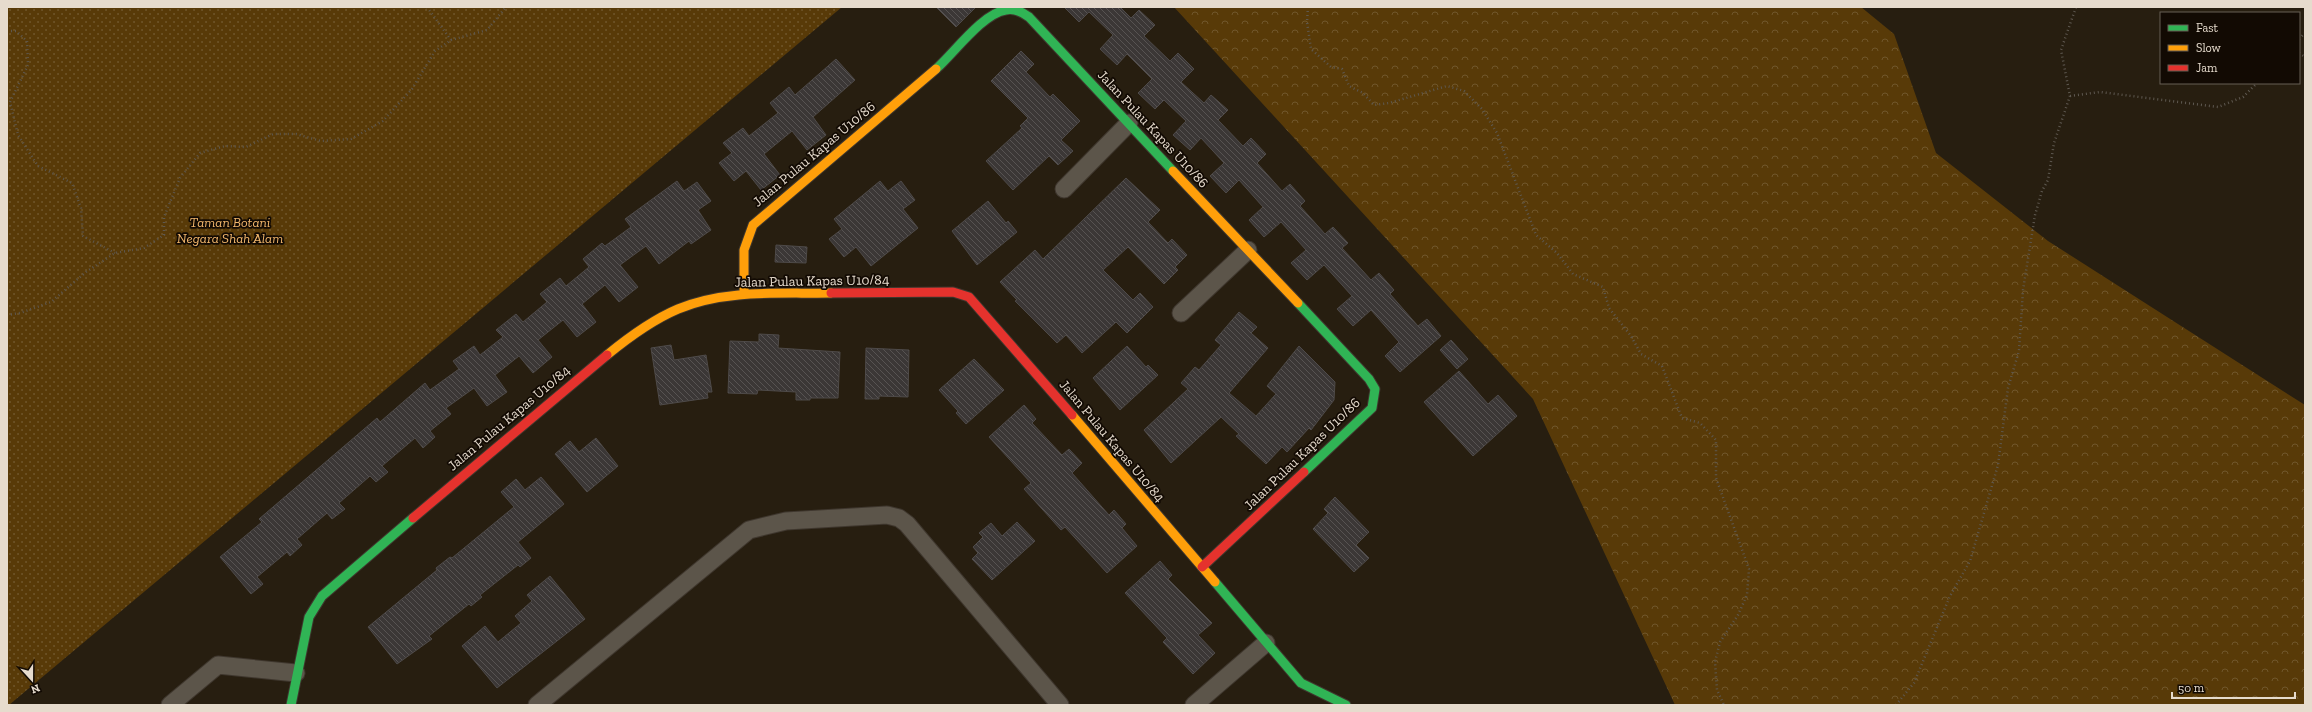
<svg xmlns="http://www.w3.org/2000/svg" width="2312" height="712" font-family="'Zilla Slab',serif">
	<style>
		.forest { fill: url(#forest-crowns) }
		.park { fill: url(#park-dots) }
		.building { fill: url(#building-back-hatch); stroke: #4e4a49 }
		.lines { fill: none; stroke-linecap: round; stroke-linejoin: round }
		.street-casing { stroke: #3f372e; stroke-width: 19 }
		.fast-casing { stroke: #3f372e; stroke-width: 11 }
		.slow-casing { stroke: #3f372e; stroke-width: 11 }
		.jam-casing { stroke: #3f372e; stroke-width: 11 }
		.path { stroke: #5e5850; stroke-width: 2.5; stroke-dasharray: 1 3; stroke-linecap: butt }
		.street { stroke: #5c554a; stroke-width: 17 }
		.fast { stroke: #30b455; stroke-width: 9 }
		.slow { stroke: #ff9f0a; stroke-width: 9 }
		.jam { stroke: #e5322d; stroke-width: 9 }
		.labels { text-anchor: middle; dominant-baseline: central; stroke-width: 3.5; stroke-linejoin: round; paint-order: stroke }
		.street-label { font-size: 14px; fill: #e6dbcd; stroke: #120a03 }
		.park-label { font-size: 14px; font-style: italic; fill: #f1b66c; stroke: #120a03 }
	</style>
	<defs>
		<pattern id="forest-crowns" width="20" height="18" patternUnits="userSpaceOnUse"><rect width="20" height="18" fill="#583a08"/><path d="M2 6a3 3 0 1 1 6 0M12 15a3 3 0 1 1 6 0" fill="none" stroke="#70562b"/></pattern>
		<pattern id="park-dots" width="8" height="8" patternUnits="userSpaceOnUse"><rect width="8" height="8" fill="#583a08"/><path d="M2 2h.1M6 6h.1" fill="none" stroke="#70562b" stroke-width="1.8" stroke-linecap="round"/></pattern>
		<pattern id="building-back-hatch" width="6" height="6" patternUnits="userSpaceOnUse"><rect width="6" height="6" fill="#3b3736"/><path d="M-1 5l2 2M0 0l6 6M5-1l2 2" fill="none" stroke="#575352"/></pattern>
	</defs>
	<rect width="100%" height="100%" fill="#271e10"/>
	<path class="forest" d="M1174,7H1861L1894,34L1936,153L2048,241L2305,405V705H1675L1533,399Z"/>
	<path class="park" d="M7,7H842L9,705H7Z"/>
	<path class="building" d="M936,7H976L956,27Z
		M1064,7H1120L1131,18L1139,10L1155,25L1144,36L1170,61L1178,53L1194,69L1181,82L1204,103L1211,95L1228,110L1218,120L1243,146L1251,138L1266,154L1257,163L1282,191L1290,184L1305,201L1300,206L1325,234L1333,227L1348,243L1342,248L1371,280L1379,273L1394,290L1390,294L1418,326L1427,319L1441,336L1400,372L1385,356L1399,342L1371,310L1353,326L1337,309L1352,296L1324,265L1307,280L1291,263L1306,250L1281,222L1264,237L1249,220L1263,207L1239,180L1226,193L1210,176L1224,163L1201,138L1190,150L1173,135L1186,121L1164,100L1155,109L1138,93L1152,79L1127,54L1117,65L1100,49L1113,35L1089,12L1079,22Z
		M1021,51L1034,64L1026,72L1050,97L1053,94L1080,121L1061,140L1073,151L1058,165L1049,156L1013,190L986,161L1022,128L1020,126L1028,118L991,81Z
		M836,59L855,80L813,117L826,135L807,150L792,131L764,154L780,175L761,190L746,171L734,181L719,163L732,153L723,143L743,128L749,136L778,113L770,103L789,87L795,95Z
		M1126,178L1160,210L1148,222L1168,243L1172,239L1187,255L1175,267L1178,270L1164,284L1128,247L1103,270L1133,300L1140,293L1153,307L1127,333L1116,322L1082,353L1066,335L1057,343L1015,301L1017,300L1000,282L1035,250L1043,259Z
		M677,181L684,191L697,182L711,201L698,210L711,230L691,244L689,241L659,264L646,246L620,265L638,287L619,302L605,285L582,304L596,322L577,337L563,320L538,340L552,357L533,373L519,356L495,375L507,392L487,406L474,388L446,408L451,414L430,431L435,437L423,448L415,438L382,466L388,472L376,482L370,476L339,503L345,509L332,519L327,513L297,539L302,545L290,556L287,552L257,577L263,584L251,594L220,557L262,522L259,519L377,418L380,422L425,383L430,390L459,369L453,361L474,346L480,355L503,337L496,330L516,314L523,322L547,302L540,294L560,278L566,286L589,267L583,259L602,243L605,246L631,227L625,219Z
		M880,181L888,191L901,181L915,200L903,209L918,228L871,266L856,247L844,257L829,239L842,229L834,219Z
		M988,201L1006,223L1008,221L1017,232L977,265L952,231Z
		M776,245L807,247L806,263L775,262Z
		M1239,312L1257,327L1251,333L1268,348L1229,393L1256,416L1276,394L1267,386L1299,346L1335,382L1334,400L1311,430L1309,428L1287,452L1282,447L1266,464L1236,436L1239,434L1221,417L1171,463L1144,430L1188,389L1181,383L1195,367L1199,370L1221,345L1215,340Z
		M759,334L779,335L778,348L840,352L838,398H810V400H796V392L758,390L757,394L728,393L730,341L759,342Z
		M1451,340L1468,359L1457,369L1440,350Z
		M671,345L674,360L706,355L712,392H707L708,398L660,405L651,348Z
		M1127,346L1146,367L1148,365L1158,375L1120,410L1093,378Z
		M866,348L909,350L908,397L879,396V399H865Z
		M974,359L1004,390L966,424L956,413L958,411L939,390Z
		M1459,371L1488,404L1498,395L1517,416L1473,456L1424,402Z
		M1024,405L1036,419L1032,423L1062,455L1069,449L1082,463L1072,473L1109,515L1114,510L1126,524L1122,528L1137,546L1107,573L1065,527L1061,530L1024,489L1031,483L989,437Z
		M596,438L618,466L587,492L555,454L570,441L579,452Z
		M541,477L564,504L518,542L531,558L520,567L518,565L480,595L482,597L471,606L469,604L429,636L432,639L397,664L368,627L437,570L436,568L450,557L452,558L514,507L501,492L516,479L525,490Z
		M1335,497L1369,532L1356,545L1369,558L1354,572L1313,529L1328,513L1324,509Z
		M1017,522L1035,541L992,580L972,559L978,553L973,547L983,537L979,533L991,523L1002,536Z
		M1160,561L1172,575L1168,579L1212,623L1198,635L1215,653L1193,674L1163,642L1167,638L1125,593Z
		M550,576L585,619L497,688L462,646L485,626L498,642L521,623L515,616L532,601L527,595Z"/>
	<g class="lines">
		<g class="street-casing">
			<path id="street" d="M1064,189L1129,123
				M1181,313L1248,250
				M170,705L218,665L296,673
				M537,705L749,530L786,521L887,515L899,518L907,524L1060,705
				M1194,705L1266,643"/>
		</g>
		<g class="fast-casing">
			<path id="fast" d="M936,69C954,53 983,13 1006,10C1015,8 1022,12 1029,17L1173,171
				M1298,303L1369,379L1375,389L1372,408L1304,472
				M1215,582L1301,683L1346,705
				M291,705L309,617L322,596L413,518"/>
		</g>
		<g class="slow-casing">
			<path id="slow" d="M1173,171L1298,303
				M744,294V250L753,225L936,69
				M607,355C629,337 652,320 678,309C726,289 781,294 831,293
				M1072,415L1215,582"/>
		</g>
		<g class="jam-casing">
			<path id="jam" d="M831,293L953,292L969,297L1072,415
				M413,518L607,355
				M1202,567L1304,472"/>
		</g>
		<path class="path" d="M427,7L451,40
			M1308,7L1307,22L1311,49L1331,67L1342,69L1349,86L1363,93L1374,105L1389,103L1447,86L1464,91L1482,109L1497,133L1536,235L1557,253L1573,274L1603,287L1609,308L1631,336L1641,354L1662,366L1682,418L1700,423L1716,440V478L1749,569L1747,595L1738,615L1720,642L1715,662L1717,690L1724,705
			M7,31H16L27,41L28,65L10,102L18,135L38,166L72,183L81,208L83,236L115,253
			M2299,39L2305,33
			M2299,53L2305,57
			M2070,96L2100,92L2218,107L2243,97L2257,83
			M7,315L20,313L51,302L86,272L115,253L144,248L164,235V217L180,178L200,153L225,146L246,147L273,134H296L321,141L351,139L383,121L412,89L435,51L451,40L487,30L506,7
			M1896,705L1914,683L1950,596L1970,561L1998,465L2008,388L2019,351L2023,290L2035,215L2042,191L2048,180L2054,143L2070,96L2061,50L2076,7"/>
		<use href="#street" class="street"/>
		<use href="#fast" class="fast"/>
		<use href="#slow" class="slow"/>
		<use href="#jam" class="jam"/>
	</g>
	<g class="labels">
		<g class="street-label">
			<text transform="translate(1153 129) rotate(47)">Jalan Pulau Kapas U10/86</text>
			<text transform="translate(814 154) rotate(-40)">Jalan Pulau Kapas U10/86</text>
			<text transform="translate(812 281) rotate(-1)">Jalan Pulau Kapas U10/84</text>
			<text transform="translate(509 418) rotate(-40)">Jalan Pulau Kapas U10/84</text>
			<text transform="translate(1112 441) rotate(50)">Jalan Pulau Kapas U10/84</text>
			<text transform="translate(1302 454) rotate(-44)">Jalan Pulau Kapas U10/86</text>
		</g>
		<g class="park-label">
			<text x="230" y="222">Taman Botani<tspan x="230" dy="16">Negara Shah Alam</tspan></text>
		</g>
	</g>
	<rect width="2312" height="712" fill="none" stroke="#e6dbcd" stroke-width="16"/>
	<rect x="2160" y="12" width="140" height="72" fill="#120a03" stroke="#675e54"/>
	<rect x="2168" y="25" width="20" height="6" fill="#30b455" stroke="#675e54"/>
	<text x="2196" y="32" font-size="12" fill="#e6dbcd">Fast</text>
	<rect x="2168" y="45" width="20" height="6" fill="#ff9f0a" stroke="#675e54"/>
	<text x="2196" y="52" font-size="12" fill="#e6dbcd">Slow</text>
	<rect x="2168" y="65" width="20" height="6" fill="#e5322d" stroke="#675e54"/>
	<text x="2196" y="72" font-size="12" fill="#e6dbcd">Jam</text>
	<g transform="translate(32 680) rotate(159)" stroke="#120a03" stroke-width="3" paint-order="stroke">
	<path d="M0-3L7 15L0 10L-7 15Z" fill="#e6dbcd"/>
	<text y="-6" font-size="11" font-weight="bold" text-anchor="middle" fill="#e6dbcd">N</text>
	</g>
	<path d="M2172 692v6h123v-6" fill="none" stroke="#e6dbcd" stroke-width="2"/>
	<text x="2178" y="692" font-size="12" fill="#e6dbcd" stroke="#120a03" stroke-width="3" paint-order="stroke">50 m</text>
</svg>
